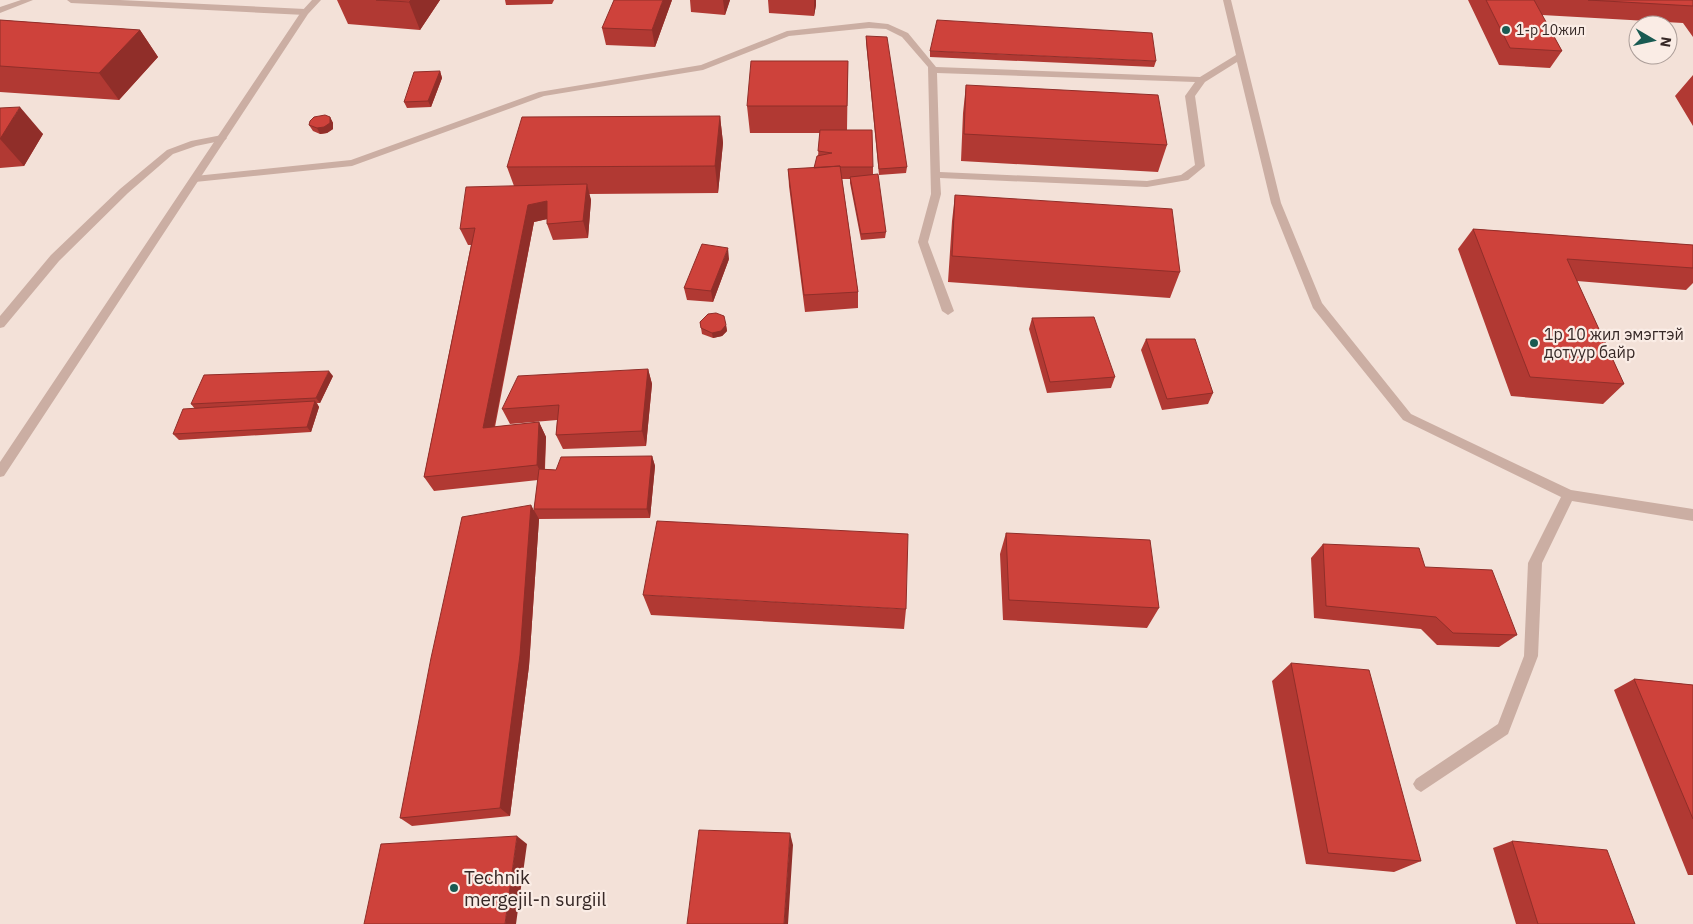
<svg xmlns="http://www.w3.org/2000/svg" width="1693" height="924" font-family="'IBM Plex Sans',sans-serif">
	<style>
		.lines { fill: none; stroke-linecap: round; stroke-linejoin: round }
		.lane { fill: #cbaea3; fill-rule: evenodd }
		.street { fill: #cbaea3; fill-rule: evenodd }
		.wall { fill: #b13933 }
		.shaded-wall { fill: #902e29 }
		.building { fill: #ce423b; stroke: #902e29 }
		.poi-dot { fill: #195a52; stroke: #faece5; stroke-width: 2 }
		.labels { text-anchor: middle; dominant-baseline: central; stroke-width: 4.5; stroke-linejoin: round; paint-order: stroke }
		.far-poi-label { font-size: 14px; fill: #362826; stroke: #faece5; text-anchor: start }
		.poi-label { font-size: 16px; fill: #362826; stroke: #faece5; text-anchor: start }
		.near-poi-label { font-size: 19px; fill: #362826; stroke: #faece5; text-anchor: start }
	</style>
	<rect width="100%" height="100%" fill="#f3e1d8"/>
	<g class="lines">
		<path class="lane" d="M21,0H33L0,13V7Z
			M67,0H120L305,9L309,12L305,15L71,3Z
			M1223,0H1231L1281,203L1322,303L1411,414L1571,490L1693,509V521L1572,501L1542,563L1538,656L1508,734L1421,792L1416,789L1413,784L1416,779L1498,724L1524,656L1528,563L1561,497L1403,420L1313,308L1271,203L1237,62L1205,82L1195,96L1205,166L1188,180L1147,187L940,178L941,194L928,242L954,311L948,315L942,311L918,242L931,194L928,67L902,37L886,29L869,28L789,36L703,70L544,96L352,166L195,182L190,179L195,176L351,160L539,92L701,65L787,31L869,22L888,24L908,33L936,67L1200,77L1236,55ZM937,73L1195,82L1185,96L1195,165L1181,175L1147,181L940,172Z
			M222,135L227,138L225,140L196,146L173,154L128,193L59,261L4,327L0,328V316L51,255L120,189L167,150L191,141Z"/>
		<path class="street" d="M312,0H321L308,14L4,476L0,477V462L301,12Z"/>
	</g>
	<path class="wall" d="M337,0H440L420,30L348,24Z
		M505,0H554L552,4L506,5Z
		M672,0L655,47L606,45L602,28Z
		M690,0H730L725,15L691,12Z
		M768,0H816V5L814,16L769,13Z
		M1468,0H1693V37L1683,23L1542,15L1562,51L1550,68L1499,65Z
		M0,20L140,30L158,57L119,100L0,92Z
		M866,36L907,167L906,173L879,175L866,42Z
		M930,51L1156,61L1154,67L930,57Z
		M848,61L847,130L873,167V174L886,232L885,238L861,240L850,183V179H842L858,292V308L805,312L789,186L788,169L814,168L818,156L820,133H750L747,106Z
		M440,71L442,78L431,107L407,108L404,102Z
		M1693,75V126L1675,96Z
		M966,85L1167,145L1158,172L961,161L963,113Z
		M0,108L43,134L24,166L0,168Z
		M720,116L723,143L718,193L589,194L591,200L588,238L553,240L547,224V219L534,222L495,427L539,422L546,437L545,469L556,470L652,456L655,466L650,518L539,519L529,666L510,816L412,826L400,818L534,509L538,480L434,491L424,477L471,245H468L460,229L514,186L507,167Z
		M330,117L333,123V129L327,133L320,134L313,131L309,125Z
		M955,195L1180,272L1170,298L948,282L952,221Z
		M1473,229L1693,245V283L1686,290L1577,281L1624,384L1603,404L1511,396L1458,249Z
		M729,259L713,302L687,300L684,288Z
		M1032,318L1115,377L1111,388L1047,393L1029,329Z
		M700,322L726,325L727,331L722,336L713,338L702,334Z
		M1146,339L1213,393L1208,404L1162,410L1141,350Z
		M648,369L652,384L646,446L563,449L556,435L557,420L510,424L502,409Z
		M333,376L320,403H317L319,407L311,432L179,440L173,434L195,409L191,404Z
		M1006,533L1159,608L1147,628L1003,620L1000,554Z
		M1323,544L1425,567L1517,635L1499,647L1437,645L1421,629L1314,618L1311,558Z
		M643,595L906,609L904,629L651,615Z
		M1291,663L1421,861L1394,872L1306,864L1272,681Z
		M1634,679L1693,685V875H1688L1614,690Z
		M1512,841L1635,924H1516L1493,848Z"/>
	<path class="shaded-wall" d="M411,0H440L420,30L409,2Z
		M663,0H672L655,47L652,30Z
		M723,0H730L725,15Z
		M814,0H816V5L814,16Z
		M140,30L158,57L119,100L99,73Z
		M440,71L442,78L431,107L428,101Z
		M20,107L43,134L24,166L0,139Z
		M720,116L723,143L718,193L715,166Z
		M330,117L333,123V129L327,133L320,134L317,128Z
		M587,184L591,200L588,238L583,221Z
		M547,201L552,218L534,222L491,443L483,428L528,205Z
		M728,248L729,259L713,302L711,291Z
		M726,325L727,331L722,336L713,338L712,333Z
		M648,369L652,384L646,446L642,431Z
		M329,371L333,376L320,403L316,398Z
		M315,401L319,407L311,432L307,427Z
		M539,422L546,437L544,479L537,465Z
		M652,456L655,466L650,518L647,509Z
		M531,505L539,519L529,666L510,816L500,808Z
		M790,833L793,845L788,924H784Z
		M517,836L527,844L516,924H505Z"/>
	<path class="building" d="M376,0H411L409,2Z
		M614,0H663L652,30L602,28Z
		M1486,0H1534L1562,51L1510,48Z
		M1588,0H1693V6Z
		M0,20L140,30L99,73L0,66Z
		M937,20L1152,33L1156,61L930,51Z
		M866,36L887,37L907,167L879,169Z
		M751,61H848L847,106H747Z
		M440,71L428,101L404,102L414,72Z
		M966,85L1158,95L1167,145L964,134Z
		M20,107L0,139V108Z
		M325,115L330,117V123L324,127L317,128L309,125L310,121L314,117Z
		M720,116L715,166L507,167L522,117Z
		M820,130H872L873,167H840V166L814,168L817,156L832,153L818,151Z
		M840,166L858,292L804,295L788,169Z
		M878,174L886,232L861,234L850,177Z
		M587,184L583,221L547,224V201L528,205L483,428L539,422L537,465L424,477L475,228L460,229L466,187Z
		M955,195L1172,209L1180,272L952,256Z
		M1473,229L1693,245V268L1567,259L1624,384L1530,377Z
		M702,244L728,248L711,291L684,288Z
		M716,313L724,316L726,325L721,331L712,333L701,328L700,322L708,314Z
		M1094,317L1115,377L1050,382L1032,318Z
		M1146,339H1195L1213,393L1167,399Z
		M648,369L642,431L556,435L559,405L502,409L518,376Z
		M329,371L316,398L191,404L204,375Z
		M315,401L307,427L173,434L183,409Z
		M652,456L647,509H534L539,469L556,470L561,457Z
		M531,505L520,655L500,808L400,818L431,658L462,517Z
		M657,521L908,534L906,609L643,595Z
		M1006,533L1150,540L1159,608L1009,600Z
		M1323,544L1419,548L1425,567L1492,570L1517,635L1453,633L1436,617L1326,606Z
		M1291,663L1369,670L1421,861L1328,853Z
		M1634,679L1693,685V819Z
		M699,830L790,833L784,924H687Z
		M517,836L505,924H364L381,844Z
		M1512,841L1607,850L1635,924H1538Z"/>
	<g class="poi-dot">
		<circle cx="1506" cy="30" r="5"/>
		<circle cx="1534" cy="343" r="5"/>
		<circle cx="454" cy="888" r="5"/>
	</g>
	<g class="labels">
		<g class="far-poi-label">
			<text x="1516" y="30">1-р 10жил</text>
		</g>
		<g class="poi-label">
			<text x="1544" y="334">1р 10 жил эмэгтэй<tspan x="1544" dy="18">дотуур байр</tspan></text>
		</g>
		<g class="near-poi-label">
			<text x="464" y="877">Technik<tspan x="464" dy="22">mergejil-n surgiil</tspan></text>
		</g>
	</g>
	<g transform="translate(1653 40) rotate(99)"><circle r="24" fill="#faece5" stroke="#ac9e99"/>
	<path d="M0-4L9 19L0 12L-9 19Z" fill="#195a52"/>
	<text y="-8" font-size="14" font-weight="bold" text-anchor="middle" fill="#362826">N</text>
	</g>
</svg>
